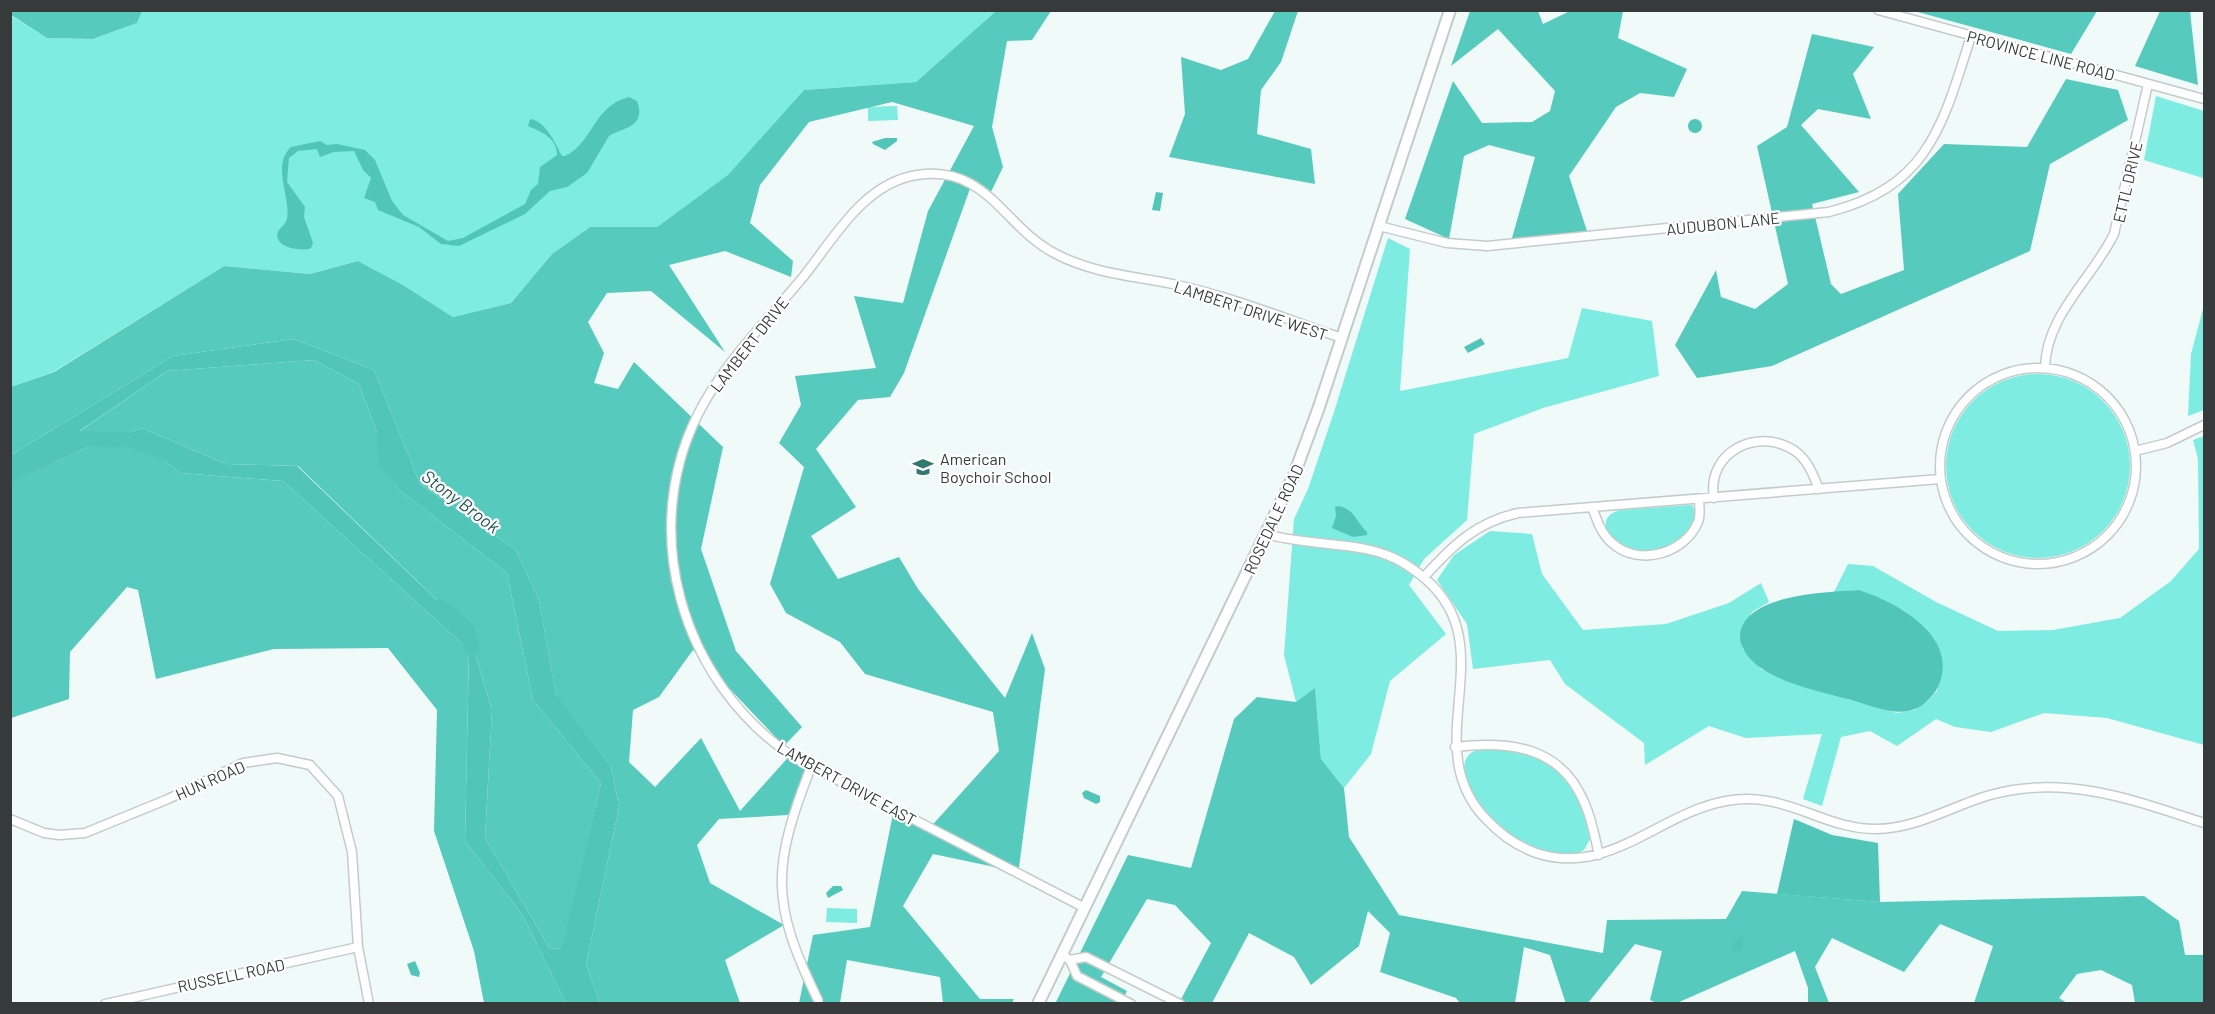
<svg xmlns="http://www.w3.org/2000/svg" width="2215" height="1014" font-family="Barlow,sans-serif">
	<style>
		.green { fill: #7eece0 }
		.forest { fill: #57cabe }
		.water { fill: #52c5b9; fill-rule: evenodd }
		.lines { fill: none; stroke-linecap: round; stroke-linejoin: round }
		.river { stroke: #52c5b9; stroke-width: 15 }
		.minor-casing { stroke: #c3cccb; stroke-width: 11 }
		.tertiary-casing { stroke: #c3cccb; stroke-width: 14 }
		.minor { stroke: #fff; stroke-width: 8 }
		.tertiary { stroke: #fff; stroke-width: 10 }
		.labels { text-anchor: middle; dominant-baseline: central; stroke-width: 4.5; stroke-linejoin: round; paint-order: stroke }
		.street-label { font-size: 16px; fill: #373a3a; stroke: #fff }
		.poi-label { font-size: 16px; fill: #373a3a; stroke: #fff; text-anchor: start }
		.water-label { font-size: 18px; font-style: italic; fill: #245650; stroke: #fff }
	</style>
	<rect width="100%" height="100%" fill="#f0faf8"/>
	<path class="green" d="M142,10L996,11L916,82L804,90L729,175L657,227H590L552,254L511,303L453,317L403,285L358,261L310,274L224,266L53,372L11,387L10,15L47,38L93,39L137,23Z
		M2156,96L2204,111V410L2188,416L2191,354L2204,305L2203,178L2144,160Z
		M897,106L898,120L868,121V107Z
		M1388,238L1410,249L1400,391L1568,358L1582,308L1652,321L1659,376L1543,408L1474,434L1467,520L1424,559L1409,585L1446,634L1390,681L1371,754L1344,788L1321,759L1315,689L1296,702L1284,655L1294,519L1308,489L1334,412Z
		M1946 466a92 92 0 1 1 184 0a92 92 0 1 1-184 0Z
		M2204,436V745L2107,718L2044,713L1991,732L1955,727L1936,719L1897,746L1870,731L1841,737L1822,806L1803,799L1822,734L1746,738L1709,726L1645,765L1644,743L1565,684L1550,660L1473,669L1467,624L1437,580L1454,555L1490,531L1532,534L1542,574L1583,630L1666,624L1729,603L1761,583L1769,602L1752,612L1740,638L1743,649L1761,669L1801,686L1897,713L1914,710L1928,701L1937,691L1943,666L1935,640L1923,626L1905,612L1859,590L1834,592L1848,564L1873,566L1936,602L1998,631L2053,630L2120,618L2171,581L2199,549L2198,459L2193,440Z
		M1690,505L1693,506C1697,518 1694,528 1685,536C1639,577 1577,523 1620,510Z
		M1494,748C1555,756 1578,778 1590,839L1584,850C1536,880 1437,780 1471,753C1477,748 1487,749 1494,748Z
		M827,908L857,909V923L826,922Z"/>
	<path class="forest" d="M10,11L11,10L142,11L137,23L93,39L47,38L11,15Z
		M996,11H1051L1032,40L1007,41L992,127L1003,167L989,196L972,183L904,373L890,397L858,400L816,449L856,507L811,536L838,579L899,557L918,589L1005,698L1032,633L1045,669L1018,875L990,866L933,854L903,906L980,999H1014L1012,1003H943L940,977L847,960L840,1003H799L813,935L870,927L893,814L927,831L999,751L993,712L865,674L840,642L786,613L770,584L804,467L779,443L801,405L795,376L876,368L854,296L903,303L928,211L974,126L892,102L809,122L760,185L750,223L793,261L791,277L725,251L669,265L725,352L651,291L607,293L588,322L604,353L594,383L618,389L634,362L723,447L701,549L736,651L802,727L784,746L693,650L659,697L633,710L629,762L655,787L701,738L740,811L793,752L811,764L788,815L719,819L697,845L710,883L784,925L725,960L740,1003H600L586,965L619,807L611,766L556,696L539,600L516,550L420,484L374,370L294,339L173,356L11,455V387L54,372L224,266L310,274L358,261L403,285L453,317L511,303L552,254L590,227H657L728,175L804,90L916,82Z
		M1275,11H1298L1281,62L1261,90L1257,134L1311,149L1315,184L1169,157L1185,114L1181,57L1221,70L1248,59Z
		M1470,11H1538L1543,24L1570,11H1623L1618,38L1687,69L1674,97L1640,93L1616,107L1569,176L1587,231L1553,241L1510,245L1535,157L1489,145L1464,156L1449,239L1405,219L1453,81L1482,123L1532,122L1550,111L1555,91L1498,29L1451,66Z
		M1914,11L2097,10V11L2071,54Z
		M2160,11H2190L2198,85L2135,66Z
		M1812,34L1874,47L1853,74L1871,119L1818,109L1801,125L1859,192L1812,204L1831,284L1841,294L1904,270L1898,194L1944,144L2027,147L2066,79L2118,90L2128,120L2050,164L2030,251L1772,366L1697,378L1675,345L1716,270L1721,297L1755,309L1788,284L1757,146L1787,127Z
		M314,360L359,384L398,489L507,573L533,700L601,783L563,948L550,949L485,838L492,710L468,630L298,466L226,464L142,428L116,438L67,440L167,371Z
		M140,440L180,473L283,481L469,650L465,841L522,914L566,1003H484L474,951L434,831L437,710L388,648L274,649L156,679L138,590L127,587L70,652L69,699L11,718L10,483L96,443Z
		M1315,688L1321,759L1344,788L1349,837L1399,915L1603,953L1607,920L1726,919L1742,891L1880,902L2144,896L2179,921L2185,955H2204V1003H2135L2132,985L2101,970L2077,974L2059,998L2067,1003H1974L1993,946L1940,924L1904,972L1832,938L1815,967L1829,1003H1808V988L1795,951L1677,1003L1658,1004L1650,1000L1662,951L1635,944L1588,1003L1566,1004L1550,955L1524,947L1515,1003H1460L1456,998L1380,972L1390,933L1368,911L1359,946L1311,985L1294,957L1249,933L1212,1003H1179L1211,943L1175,905L1147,899L1101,977L1127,991L1121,1003L1055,1004L1128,855L1191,868L1234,719L1257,697L1296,702Z"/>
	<path class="water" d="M629,97L637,101C647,128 621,128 609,136L587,173L567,187L550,191L525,214L459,246L441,244L419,227L378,210L375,202L364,198L371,178L363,170L354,151L334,152L320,157L317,149L298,151L289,158L287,182L305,207L304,217L313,243L311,248C303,252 281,248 278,239C274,230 285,227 287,219C291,196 271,166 291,147L320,141L327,145L337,144L365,150L375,160L392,201L403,215L448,241L463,238L525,204L531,190L538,184L540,167L557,155C557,138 542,132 528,126L530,119C546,121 555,143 562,156H565C593,143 593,106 629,97Z
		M1688 126a7 7 0 1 1 14 0a7 7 0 1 1-14 0Z
		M885,138H897V141L885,150L873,144L872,142Z
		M1156,192L1163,193L1160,211L1152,210Z
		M1481,338L1485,344L1468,353L1464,347Z
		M294,339L374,370L420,484L516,550L539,600L556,695L611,766L619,807L586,965L600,1003H566L522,914L465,841L469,650L283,481L180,473L140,440L96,443L11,483V455L173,356ZM314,360L359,384L398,489L507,573L533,700L601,783L562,948L550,949L485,838L492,710L468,630L297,466L226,464L142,428L116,438L68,439L167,371Z
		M1338,506C1355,509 1356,522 1367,532V535L1353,537L1332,528L1336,516L1335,507Z
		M1859,590C1895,602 1957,634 1940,682C1936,694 1925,706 1912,710C1893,716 1870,705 1851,700C1821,692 1786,685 1761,668C1750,661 1739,647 1740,635C1744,594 1827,592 1859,590Z
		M1086,790L1100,796V802L1096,804L1084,798L1082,793Z
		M1794,819L1832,835L1878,843L1880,902L1777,894Z
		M833,886H841L843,890L828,898L826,893Z
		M1740,936L1744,938L1741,950L1733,953L1731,946Z
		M415,961L420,973L419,977L411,975L407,964Z"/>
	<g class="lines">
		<path class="river" d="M384,437L387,463L402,479
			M56,438L130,440L167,454
			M442,607L467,629L472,649"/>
		<g class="minor-casing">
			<path id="minor" d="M1878,10L2204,99
				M1379,226L1447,243L1487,246L1829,212C1929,187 1943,124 1971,36
				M2045,368C2046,315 2092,279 2114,234L2148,84
				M1940 466a98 98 0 1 1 196 0a98 98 0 1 1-196 0Z
				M2135,451L2167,443L2204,425
				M1714,498C1706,452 1758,426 1795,451C1808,460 1813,475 1819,489
				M1592,507C1597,520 1601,534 1612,543C1638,567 1685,554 1698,522C1701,515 1699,506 1699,499
				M1267,534C1313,548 1365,539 1405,564C1520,634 1409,742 1487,820C1501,835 1517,846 1536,853C1609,877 1659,813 1726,801C1786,790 1821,829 1876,829C1916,829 1952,806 1990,795C2065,774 2134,800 2204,823
				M1424,577C1452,546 1476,522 1518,513L1940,479
				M1455,747C1508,741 1560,745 1584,802C1592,819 1595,838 1599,855
				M811,767C772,867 770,902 818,1000
				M10,819L44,833L59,835L85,833L168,799L243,763L277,758L310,765L338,796L352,852L358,947L369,1004
				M1085,908L797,759C681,685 634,526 704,403C730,357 770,317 804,276C834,238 864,183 917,175C987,164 1004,228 1056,254C1094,274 1136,276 1177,285C1233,297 1288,320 1342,338
				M1065,957L1070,960L1077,976L1131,1004
				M1070,960L1086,957L1180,1004
				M105,1004L358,947"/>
		</g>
		<g class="tertiary-casing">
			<path id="tertiary" d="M1038,1004L1294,475L1319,407L1450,10"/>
		</g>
		<use href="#minor" class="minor"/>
		<use href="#tertiary" class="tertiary"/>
	</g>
	<defs>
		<g id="school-bare" transform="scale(1.62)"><path d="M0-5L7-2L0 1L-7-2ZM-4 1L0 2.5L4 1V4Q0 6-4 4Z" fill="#317871" stroke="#fff" stroke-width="2.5" paint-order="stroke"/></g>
	</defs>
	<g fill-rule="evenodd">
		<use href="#school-bare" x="923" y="467"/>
	</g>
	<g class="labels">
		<g class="street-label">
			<text transform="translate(2041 55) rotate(15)">PROVINCE LINE ROAD</text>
			<text transform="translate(2127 182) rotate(-77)">ETTL DRIVE</text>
			<text transform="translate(1723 223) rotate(-6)">AUDUBON LANE</text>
			<text transform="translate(1251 310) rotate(18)">LAMBERT DRIVE WEST</text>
			<text transform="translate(749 344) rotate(-52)">LAMBERT DRIVE</text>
			<text transform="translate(1273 519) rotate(-65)">ROSEDALE ROAD</text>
			<text transform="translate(210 780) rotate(-24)">HUN ROAD</text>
			<text transform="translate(847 783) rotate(29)">LAMBERT DRIVE EAST</text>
			<text transform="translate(231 975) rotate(-12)">RUSSELL ROAD</text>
		</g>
		<g class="poi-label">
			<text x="940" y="458">American<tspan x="940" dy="18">Boychoir School</tspan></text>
		</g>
		<g class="water-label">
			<text transform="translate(461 501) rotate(37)">Stony Brook</text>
		</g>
	</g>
	<rect width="2215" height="1014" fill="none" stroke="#373a3a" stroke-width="24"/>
</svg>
